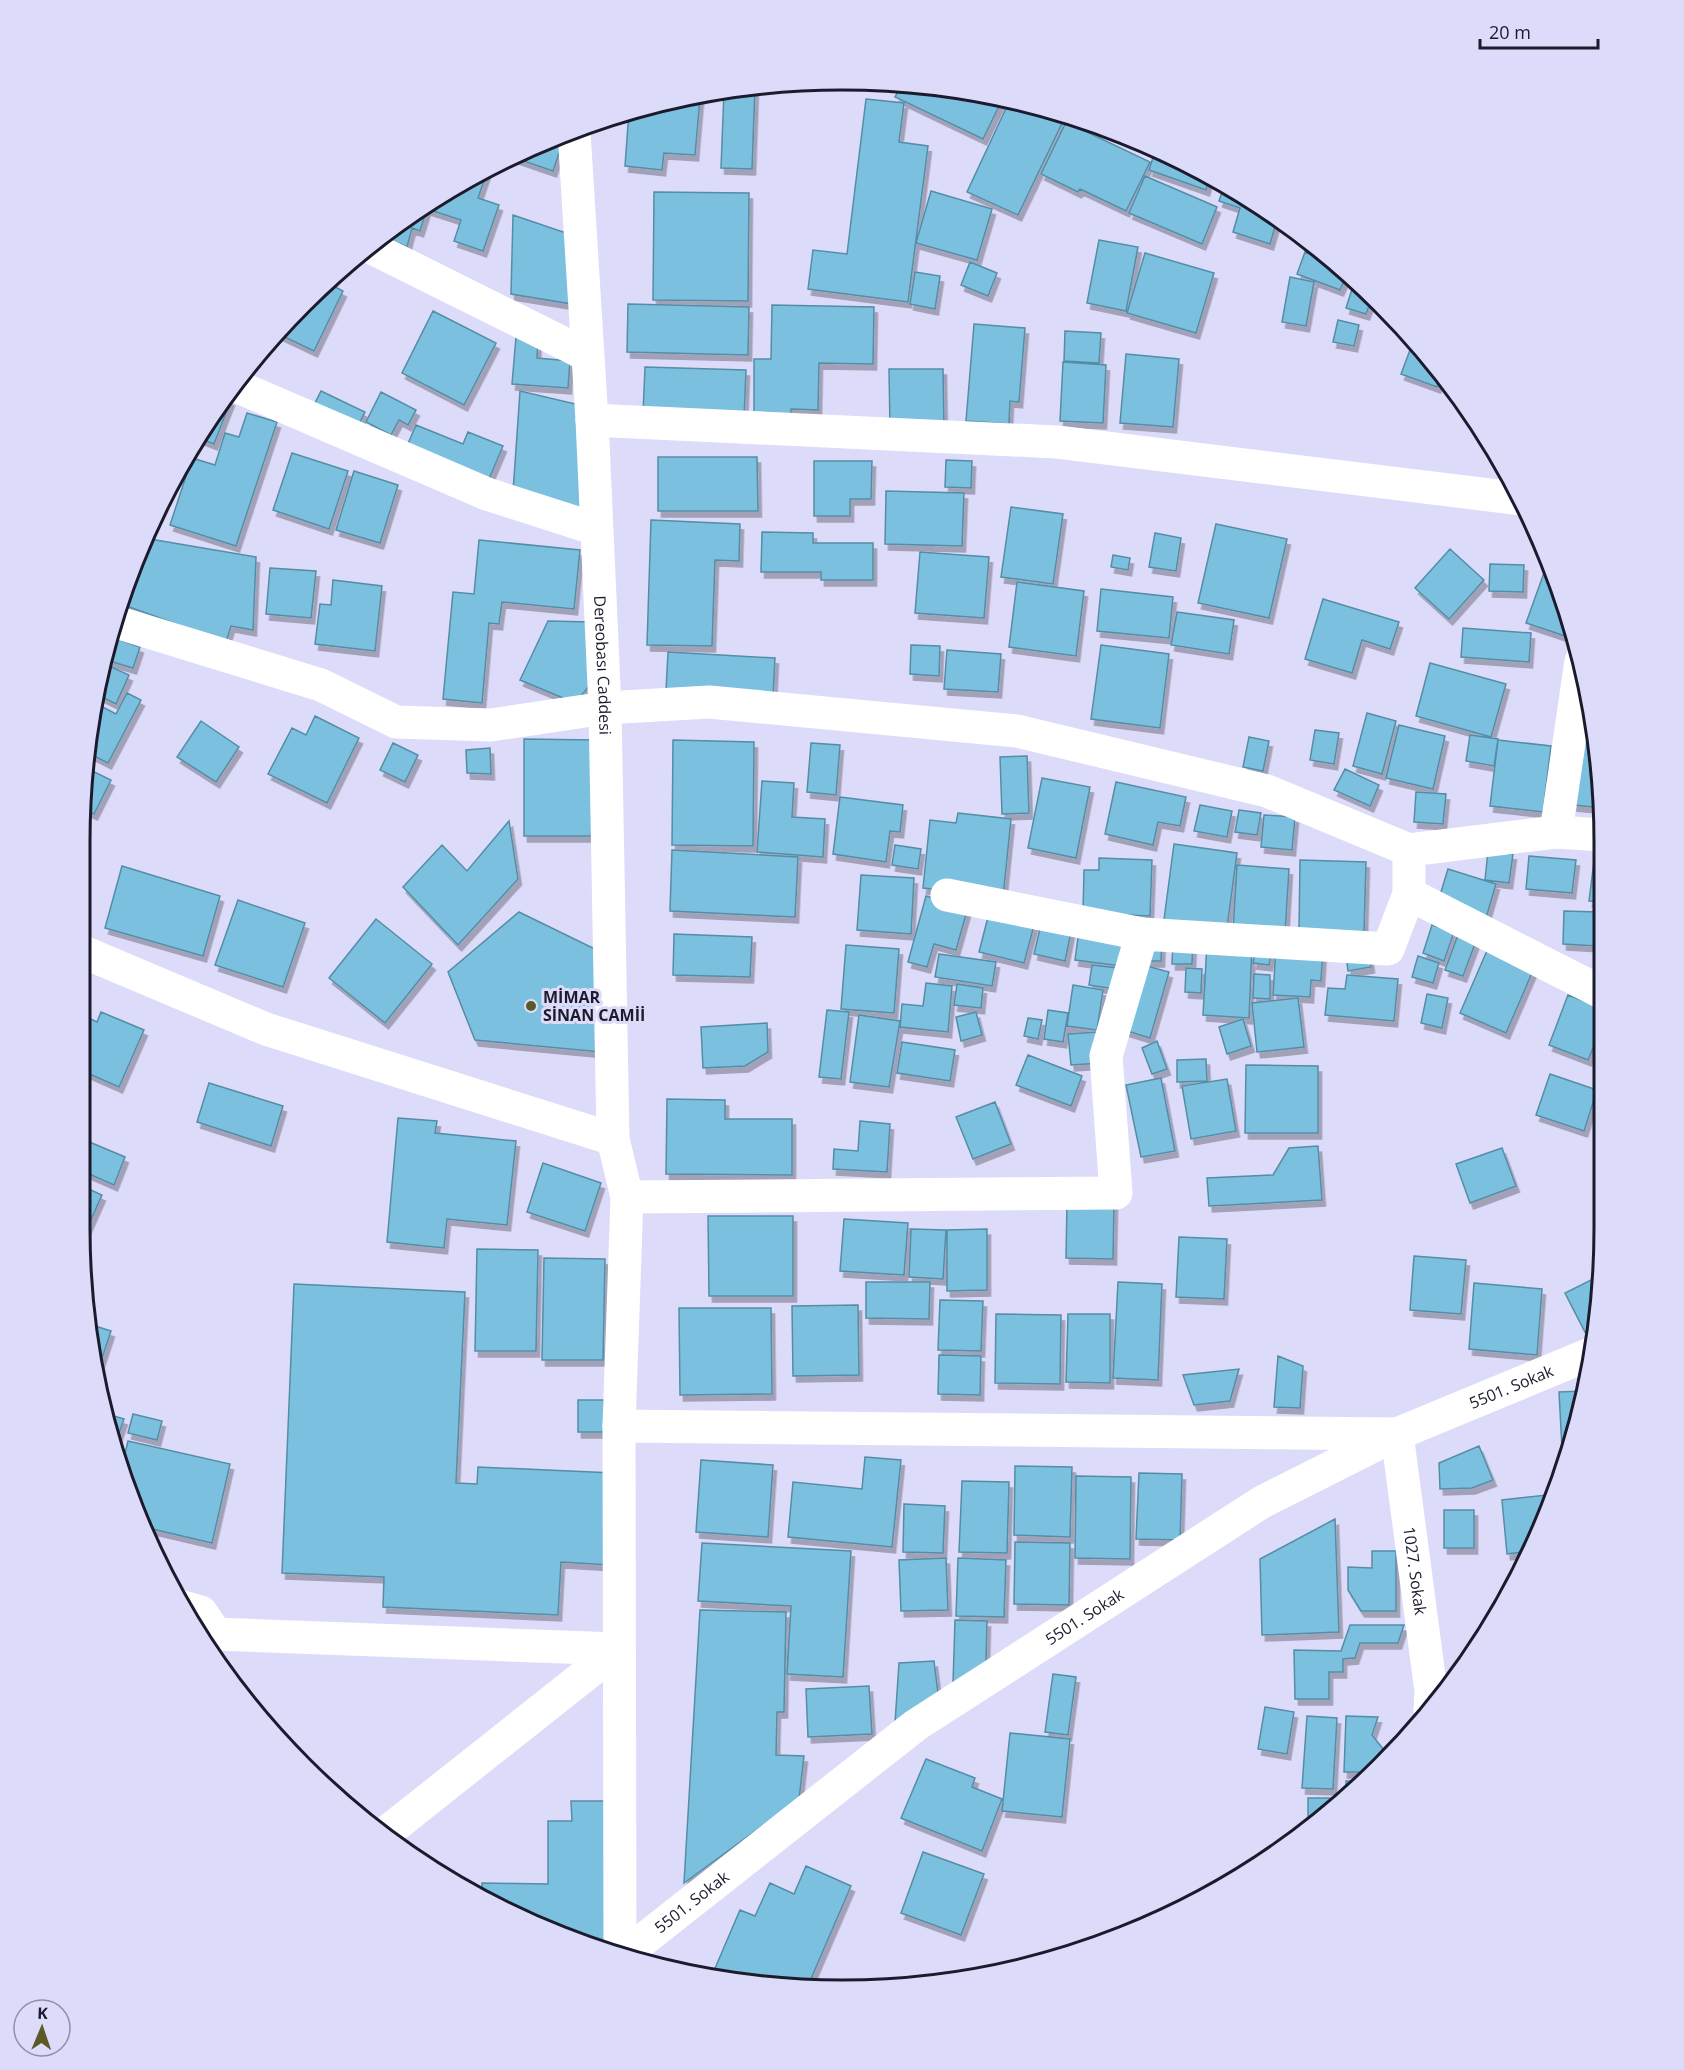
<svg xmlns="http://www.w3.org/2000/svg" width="1684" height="2070" font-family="'Open Sans',sans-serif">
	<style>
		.building { fill: #7cc0df; stroke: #548da6; stroke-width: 1.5; filter: url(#shadow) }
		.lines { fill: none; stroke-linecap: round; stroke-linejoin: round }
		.minor { stroke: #fff; stroke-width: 33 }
		.tertiary { stroke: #fff; stroke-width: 33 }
		.poi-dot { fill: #5b5a27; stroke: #dddbfa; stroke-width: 2 }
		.labels { text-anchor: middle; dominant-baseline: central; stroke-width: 6; stroke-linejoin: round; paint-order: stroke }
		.street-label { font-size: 16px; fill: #1c1a2d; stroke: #dddbfa }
		.poi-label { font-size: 16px; font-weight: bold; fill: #1c1a2d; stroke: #dddbfa; text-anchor: start }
		.rim { fill: none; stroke: #1c1a2d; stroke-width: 3 }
	</style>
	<defs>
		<filter id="shadow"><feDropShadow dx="3.5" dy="6" stdDeviation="0" flood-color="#0004"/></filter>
	</defs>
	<rect width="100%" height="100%" fill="#dddbfa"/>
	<path class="building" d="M902,85L941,86L1002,100L983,139L895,97Z
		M755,87L752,169L721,168L724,92Z
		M695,97L700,98L695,155L664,153L662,170L625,166L629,111L644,106Z
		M866,99L904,103L899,142L928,146L908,302L808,289L813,250L847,254Z
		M1009,102L1066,115L1018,215L967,192Z
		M1066,122L1150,162L1126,211L1080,189L1078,192L1041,174Z
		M552,140L562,144L553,171L509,156Z
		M1155,151L1210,176L1206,190L1149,170Z
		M488,169L478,198L499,205L483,251L454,241L461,220L427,209L420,231L412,228L407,247L381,235Z
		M1145,176L1217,207L1202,244L1129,213Z
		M1225,183L1277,220L1270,244L1233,232L1240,208L1219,201Z
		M931,191L992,209L977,260L916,243Z
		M654,192L749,193L748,301L653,300Z
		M513,215L572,235V304L511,294Z
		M1099,240L1138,247L1126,311L1087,303Z
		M1309,243L1330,258L1307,251Z
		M1305,252L1341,266L1348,272L1340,290L1297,274Z
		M1145,253L1214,273L1196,333L1127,313Z
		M970,262L997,273L988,296L961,285Z
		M915,272L940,276L935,309L910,304Z
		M1290,277L1314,282L1306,326L1282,322Z
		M1355,280L1372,298L1366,314L1346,308Z
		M328,283L343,291L314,351L276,333Z
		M628,304L749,307L748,355L627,352Z
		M772,305L874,307L873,364L819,363L818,410L791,409V428L754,427V359H771Z
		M433,311L496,343L464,405L402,373Z
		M1338,320L1359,325L1354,346L1333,342Z
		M974,324L1025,328L1019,402L1010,401L1009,424L966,421Z
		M1065,331L1101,333L1099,363L1064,361Z
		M516,337L538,338L537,358L570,361L568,388L512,384Z
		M1413,342L1442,373L1437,387L1401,374Z
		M1126,354L1179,359L1173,427L1120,423Z
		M1063,362L1106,365L1103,423L1060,421Z
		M645,367L746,370L744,418L643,414Z
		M889,369H943L944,429H890Z
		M321,391L365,412L355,432L311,411Z
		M520,391L584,406V514L513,492Z
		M381,392L416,410L408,425L399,420L391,435L366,422Z
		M226,398L231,400L214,444L198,438Z
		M247,413L277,422L236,546L170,525L192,458L215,465L225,433L239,437Z
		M416,425L463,444L468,432L503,446L486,486L404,453Z
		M292,453L348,471L329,529L273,510Z
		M658,457H757L758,511H658Z
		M946,460L972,461L971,488L945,487Z
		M814,461H872L871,499H850V516H814Z
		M354,471L398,485L380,543L336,530Z
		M886,491L964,493L962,546L885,544Z
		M1011,507L1063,514L1053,584L1001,577Z
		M651,520L740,524L739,561L715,560L712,646L647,645Z
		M1216,524L1287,539L1269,618L1198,603Z
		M762,532L813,533V543H873V580H821V572H761Z
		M1155,533L1181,538L1176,571L1149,567Z
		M144,538L256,557L253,630L231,626L226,642L121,604Z
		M479,540L580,550L574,609L502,602L499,624L489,623L482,703L443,699L453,592L474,594Z
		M1450,549L1484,580L1449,619L1415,588Z
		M920,552L989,557L984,618L915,613Z
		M1113,555L1130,558L1128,570L1111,567Z
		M1490,564L1524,565L1523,592L1489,591Z
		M270,568L316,571L311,618L266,614Z
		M1545,570L1551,572L1574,632L1571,638L1526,623Z
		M333,580L382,586L375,651L315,644L320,604L331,605Z
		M1017,582L1084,591L1076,656L1009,647Z
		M1101,589L1173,597L1169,638L1097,631Z
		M1323,599L1399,622L1390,649L1362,640L1352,673L1305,659Z
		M1177,612L1234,620L1229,654L1171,645Z
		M548,621L592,622L596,678L575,703L520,680Z
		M1463,628L1531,633L1529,662L1461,657Z
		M117,639L140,647L133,668L109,661Z
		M911,645L940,646L939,676L910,674Z
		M1101,645L1169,654L1160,728L1091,719Z
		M947,650L1001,654L998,692L944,689Z
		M668,652L775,658L773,696L666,691Z
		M103,663L129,675L116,704L94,693Z
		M1430,663L1506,684L1491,737L1416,716Z
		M127,693L141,700L108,763L86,752L93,702L116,714Z
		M1588,700L1603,792V808L1573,805Z
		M1367,713L1396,721L1382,774L1353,766Z
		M315,716L359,738L327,803L268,774L292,728L306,735Z
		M201,721L239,747L216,782L177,757Z
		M1399,725L1445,736L1433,789L1386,778Z
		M1315,730L1339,733L1334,764L1310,760Z
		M1470,735L1498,739L1494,766L1466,761Z
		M1249,737L1269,741L1263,771L1243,767Z
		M524,739L596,740L595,836H524Z
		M673,740L754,742L753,846L672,845Z
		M1498,740L1551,746L1543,812L1490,806Z
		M393,743L418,755L405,782L380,770Z
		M811,743L840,745L836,795L807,792Z
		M490,748L491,774L467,773L466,750Z
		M1027,756L1029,813L1002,814L1000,757Z
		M84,767L111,780L94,814L81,808Z
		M1345,769L1379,785L1370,806L1334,790Z
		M1042,778L1090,787L1076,858L1028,848Z
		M762,781L794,783L792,817L825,819L823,857L757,852Z
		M1116,782L1186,797L1180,826L1158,822L1153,845L1105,834Z
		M1416,792L1446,794L1443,824L1414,822Z
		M840,797L903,805L900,832L890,831L886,862L833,854Z
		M1200,805L1232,811L1227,837L1194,831Z
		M1239,810L1261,813L1257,835L1235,832Z
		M958,813L1011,819L1003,897L923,888L930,820L956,823Z
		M1264,815L1295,817L1292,850L1261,847Z
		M509,821L518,879L458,945L403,887L442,845L467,871Z
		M1174,844L1237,853L1226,935L1163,927Z
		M895,845L921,849L918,869L892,865Z
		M672,850L798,857L795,917L670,911Z
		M1488,851L1513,854L1509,883L1485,880Z
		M1529,856L1576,860L1572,893L1526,889Z
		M1099,858L1152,860L1150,916L1083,913L1084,870H1099Z
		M1300,860L1366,862L1364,932L1299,931Z
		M1594,861L1603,862V902L1589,901Z
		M1237,865L1289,869L1285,934L1233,931Z
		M122,866L220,896L203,956L105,928Z
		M1448,869L1496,884L1486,918L1437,905Z
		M861,875L914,878L911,934L857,930Z
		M926,896L968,907L956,950L934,944L927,967L908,962Z
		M238,900L305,923L283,987L215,965Z
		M1564,911L1599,912L1597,946L1563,944Z
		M519,912L601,952V1052L475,1040L448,972Z
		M989,913L1034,925L1024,963L979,952Z
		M376,919L432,964L385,1023L329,978Z
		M1042,920L1072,927L1065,961L1034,954Z
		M1432,925L1454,932L1444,961L1423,953Z
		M1079,930L1133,937L1129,967L1075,960Z
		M674,934L752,937L750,977L673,975Z
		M1458,935L1476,941L1463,976L1445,970Z
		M1162,938L1161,961H1144Z
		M1173,940L1193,941L1192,964H1172Z
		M1207,943L1252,945L1249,1018L1203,1015Z
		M846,945L899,949L894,1013L841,1009Z
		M1489,946L1535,966L1506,1033L1460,1013Z
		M1256,947L1272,949L1269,965L1253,963Z
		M1276,947L1323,950L1321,981L1311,980L1310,997L1273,995Z
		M1369,951L1371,967L1348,971L1346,955Z
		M939,954L996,962L992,986L935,977Z
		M1418,956L1439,963L1433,983L1412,977Z
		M1092,965L1118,968L1115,989L1089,985Z
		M1143,965L1169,972L1150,1038L1124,1030Z
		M1186,968L1202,969L1201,993L1185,992Z
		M1254,974L1270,975V999L1253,998Z
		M1347,975L1398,979L1394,1021L1325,1015L1328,988L1345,989Z
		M926,983L952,986L948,1032L900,1027L902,1004L923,1006Z
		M957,984L983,988L981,1008L954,1005Z
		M1073,985L1103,990L1097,1030L1067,1026Z
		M1427,994L1448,998L1442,1028L1421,1023Z
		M1568,995L1603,1008V1024L1588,1060L1549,1045Z
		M1298,998L1304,1047L1257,1052L1252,1003Z
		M827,1010L849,1012L841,1079L819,1077Z
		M1048,1010L1068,1013L1063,1042L1044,1039Z
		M101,1012L144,1030L119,1087L85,1072L80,1081V1014L97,1022Z
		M976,1012L982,1035L961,1041L956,1017Z
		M859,1015L900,1021L889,1087L850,1082Z
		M1028,1018L1042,1020L1038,1039L1024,1036Z
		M1243,1019L1251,1046L1227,1054L1219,1027Z
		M767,1023L768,1052L745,1066L703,1068L701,1027Z
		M1099,1032L1101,1063L1071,1065L1068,1034Z
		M1157,1041L1167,1069L1152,1074L1142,1048Z
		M902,1042L955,1050L950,1081L897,1073Z
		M1028,1055L1082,1076L1071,1106L1016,1085Z
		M1206,1059L1207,1081L1177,1082V1060Z
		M1246,1065L1318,1066V1133H1245Z
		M1550,1074L1597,1090L1584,1131L1536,1115Z
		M1161,1078L1175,1151L1141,1157L1126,1085Z
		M1227,1079L1236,1131L1191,1139L1182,1086Z
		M209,1083L283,1106L271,1146L197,1122Z
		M667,1099L725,1100V1119H792V1175L666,1174Z
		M995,1102L1011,1144L973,1159L956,1117Z
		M398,1118L437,1121L435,1133L516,1141L507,1225L447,1219L444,1248L387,1242Z
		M860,1121L890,1124L887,1172L833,1169L834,1149L858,1151Z
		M80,1138L125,1157L114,1185L80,1170Z
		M1318,1146L1322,1200L1209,1206L1207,1178L1273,1175L1289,1148Z
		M1502,1148L1516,1186L1470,1203L1456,1164Z
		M543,1163L601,1183L585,1231L527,1212Z
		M80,1185L102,1195L81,1242L80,1228Z
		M1067,1203L1114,1204L1113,1259L1066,1258Z
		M708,1216H793V1296H709Z
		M844,1219L908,1223L904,1275L840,1271Z
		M911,1229L946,1230L943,1279L909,1277Z
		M987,1229V1290L947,1291V1230Z
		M1179,1237L1227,1239L1224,1299L1176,1297Z
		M477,1249L538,1250L536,1351H475Z
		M1414,1256L1466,1260L1461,1314L1410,1310Z
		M544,1258L605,1259L603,1360H542Z
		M1603,1274L1595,1327L1585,1332L1565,1293Z
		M866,1282H930L929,1319L866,1318Z
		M1118,1282L1162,1284L1158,1380L1113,1378Z
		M1474,1283L1542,1289L1537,1355L1469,1349Z
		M294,1284L465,1292L456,1483L477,1484L478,1467L614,1473L610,1565L561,1562L558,1615L383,1607L384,1577L282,1573Z
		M940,1300L983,1301L981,1351L938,1350Z
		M858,1305L859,1375L793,1376L792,1306Z
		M679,1308H771L772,1394L680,1395Z
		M996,1314L1061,1315L1060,1384L995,1383Z
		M1068,1314H1110V1383L1066,1382Z
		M92,1325L111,1331L98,1370Z
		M939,1355L981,1356L980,1395L938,1394Z
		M1278,1356L1303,1366L1300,1408L1274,1407Z
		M1239,1369L1230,1401L1194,1405L1183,1375Z
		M1584,1391L1579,1425L1563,1467L1559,1392Z
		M578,1400H604V1432H578Z
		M104,1413L124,1419L116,1442L112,1441Z
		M133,1414L162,1421L157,1440L128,1433Z
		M128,1441L230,1464L212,1543L148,1528L122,1466Z
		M1479,1446L1493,1480L1472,1488L1440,1489L1439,1463Z
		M865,1457L901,1460L892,1547L788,1537L793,1482L862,1489Z
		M701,1460L773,1465L768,1537L696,1532Z
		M1015,1466L1072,1467L1070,1537L1014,1535Z
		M1139,1473L1182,1474L1180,1540L1136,1539Z
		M1076,1476L1131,1477L1130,1559L1075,1558Z
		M962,1481L1009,1482L1007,1553L959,1552Z
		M1547,1495L1548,1506L1531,1551L1507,1554L1502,1500Z
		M904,1504L945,1506L943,1553L903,1552Z
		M1444,1510H1474V1548H1444Z
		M1335,1519L1339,1632L1262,1635L1260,1559Z
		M1015,1542L1070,1543L1069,1605L1014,1604Z
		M702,1543L851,1551L843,1677L787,1674L791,1606L698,1601Z
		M1372,1551H1396V1611H1361L1348,1590V1567L1372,1568Z
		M946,1558L948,1610L901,1611L899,1560Z
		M958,1558L1006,1560L1004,1617L956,1616Z
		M1497,1600H1504L1497,1612Z
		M700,1610L786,1612L784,1712H777L776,1755L804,1756L799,1799L684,1883Z
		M955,1620L987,1621L986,1661L953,1683Z
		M1350,1625H1404L1398,1643H1360L1355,1658L1343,1659V1672H1329V1699H1295L1294,1650L1341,1651Z
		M934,1661L939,1702L895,1723L899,1663Z
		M1053,1674L1076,1677L1068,1735L1045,1732Z
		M869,1686L872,1734L808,1737L806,1689Z
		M1265,1707L1294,1712L1287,1754L1258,1749Z
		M1307,1716L1337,1718L1333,1789L1302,1788Z
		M1346,1716L1378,1717L1372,1735L1388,1755L1372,1772H1344Z
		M1010,1733L1070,1739L1062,1817L1002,1811Z
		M926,1759L975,1778L972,1787L1002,1799L982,1851L901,1818Z
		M1346,1781H1363L1346,1800Z
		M1308,1798H1332V1810L1308,1826Z
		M571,1801H608L607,1949H594L482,1898V1883L548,1884V1821H572Z
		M923,1852L984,1874L961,1935L901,1913Z
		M806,1866L851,1886L807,1988L792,1989L713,1973L740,1910L755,1916L770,1883L794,1894Z"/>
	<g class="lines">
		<g class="minor">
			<path d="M368,246L587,355"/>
			<path d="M236,386L487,494L596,529"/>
			<path d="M592,420L1057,442L1522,499"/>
			<path d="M116,622L321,685L396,722L491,725L605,708L709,702L1017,731L1267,791L1409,850V894L1603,993"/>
			<path d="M1556,832L1581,661"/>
			<path d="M1409,850L1556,832L1603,835"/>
			<path d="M947,895L1142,934"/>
			<path d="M81,951L266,1029L613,1139"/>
			<path d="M627,1197L1116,1193L1106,1056L1142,934L1388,949L1409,894"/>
			<path id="s1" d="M619,1426L1397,1434L1431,1691L1430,1710"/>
			<path d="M180,1606L201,1612L216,1634L618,1649"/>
			<path d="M387,1832L618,1649"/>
		</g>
		<g class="tertiary">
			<path id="s2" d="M574,132L592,420L605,708L613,1139L627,1197L619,1426L620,1955"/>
			<path id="s3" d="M624,1955L916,1725L1262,1502L1397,1434L1590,1354"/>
		</g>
	</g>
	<circle class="poi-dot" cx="531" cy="1006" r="6"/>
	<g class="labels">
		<g class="street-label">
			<text stroke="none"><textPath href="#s2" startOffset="534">Dereobası Caddesi</textPath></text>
			<text stroke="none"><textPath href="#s3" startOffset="1058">5501. Sokak</textPath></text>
			<text stroke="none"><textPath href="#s1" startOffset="916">1027. Sokak</textPath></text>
			<text stroke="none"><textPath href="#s3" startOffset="572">5501. Sokak</textPath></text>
			<text stroke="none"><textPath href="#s3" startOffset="86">5501. Sokak</textPath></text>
		</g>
		<g class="poi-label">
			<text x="543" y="997">MİMAR<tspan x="543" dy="18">SİNAN CAMİİ</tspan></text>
		</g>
	</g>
	<path d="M0 0H1684V2070H0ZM842 90H842A752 752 0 0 1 1594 842V1228A752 752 0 0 1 842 1980H842A752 752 0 0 1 90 1228V842A752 752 0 0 1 842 90Z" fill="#dddbfa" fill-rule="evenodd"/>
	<path class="rim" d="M842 90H842A752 752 0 0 1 1594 842V1228A752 752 0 0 1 842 1980H842A752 752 0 0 1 90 1228V842A752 752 0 0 1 842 90Z"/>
	<g transform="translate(42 2028) rotate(2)"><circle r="28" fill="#dddbfa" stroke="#908ea8" stroke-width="1.5"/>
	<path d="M0-4.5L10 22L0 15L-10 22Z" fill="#5b5a27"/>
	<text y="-9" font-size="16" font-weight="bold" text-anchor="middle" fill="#1c1a2d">K</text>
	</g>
	<path d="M1480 39v9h118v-9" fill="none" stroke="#1c1a2d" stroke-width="3"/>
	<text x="1489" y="39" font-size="18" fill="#1c1a2d" stroke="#dddbfa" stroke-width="4.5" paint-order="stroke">20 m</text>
</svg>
